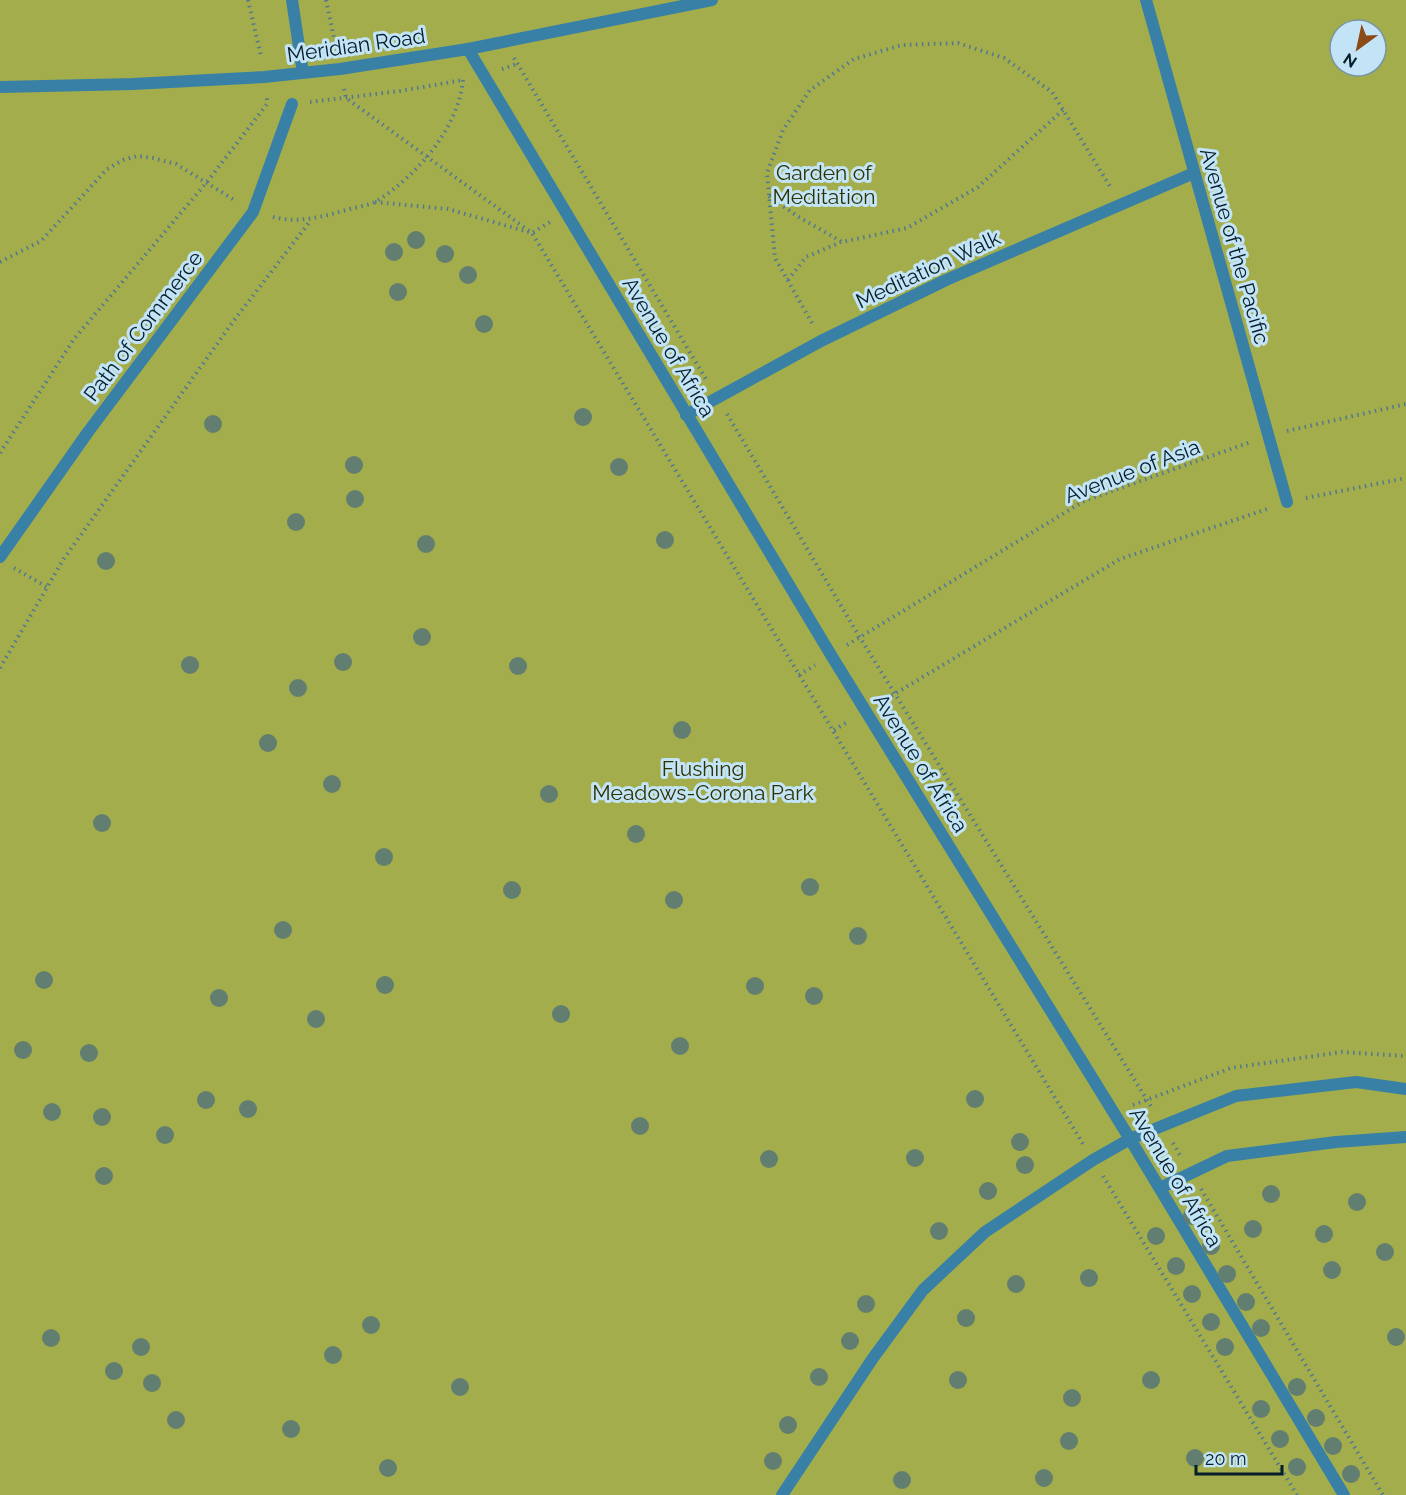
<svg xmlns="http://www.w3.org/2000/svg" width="1406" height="1495" font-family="Raleway,sans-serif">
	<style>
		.green { fill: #a4ad4c; fill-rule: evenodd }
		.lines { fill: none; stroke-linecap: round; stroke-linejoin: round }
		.path { stroke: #52798f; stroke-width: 4; stroke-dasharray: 1.5 4.5; stroke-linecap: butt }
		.pedestrian { stroke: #3880a5; stroke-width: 12 }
		.minor { stroke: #3880a5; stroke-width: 12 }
		.tree { fill: #627e70 }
		.labels { text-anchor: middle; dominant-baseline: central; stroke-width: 6; stroke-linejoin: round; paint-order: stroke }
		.street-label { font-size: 21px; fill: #071e2a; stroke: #c3e4f7 }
		.park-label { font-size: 21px; fill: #2e3200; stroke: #c3e4f7 }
	</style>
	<rect width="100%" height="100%" fill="#a2dafa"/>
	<path class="green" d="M0,0H1406V1495H0ZM1340,30H1376V66H1340Z"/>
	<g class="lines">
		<path class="path" d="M248,0L261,56
			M326,0L336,48
			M514,58L707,381
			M502,69L517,64
			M344,89L346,98L532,233L1083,1144
			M310,102L400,91L463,80
			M769,196L797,216L842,242L907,228L978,187L1063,110
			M375,202L448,209L532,233L550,222
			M273,217C300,224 324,216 350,209C359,207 369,205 377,201C417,175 458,129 463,80
			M0,262L41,241L107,169L123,160L137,156L153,158L176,164L236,201
			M788,280L806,257L841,242
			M812,323L775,258L767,173L783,130L810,90L854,59L902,45L958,43L1004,58L1052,92L1111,188
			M727,414L859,636L1152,1108
			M1287,431L1406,404
			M0,453L74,339L207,182L267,104V96
			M1306,498L1406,478
			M14,568L47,587
			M847,645L1084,501L1251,442
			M0,668L63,560L232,323L311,220
			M799,675L815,665
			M881,702L1120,559L1270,508
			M834,730L849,721
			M1133,1105L1231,1068L1342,1052L1406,1056
			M1173,1143L1181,1157
			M1103,1176L1297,1495
			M1201,1189L1383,1495"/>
		<path class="pedestrian" d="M1146,0L1287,502
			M468,49L831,655L1130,1139L1344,1495
			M686,415L821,341L946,280L1194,173
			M0,557L88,432L253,212L292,104
			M1160,1188L1227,1156L1336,1142L1406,1137
			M782,1495L873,1358L923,1290L985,1232L1093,1160L1130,1139L1236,1096L1356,1082L1406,1089"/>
		<path class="minor" d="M292,0L303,73
			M0,87L133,84L264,77L340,69L468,49L712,0"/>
	</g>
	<g class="tree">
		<circle cx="416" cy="240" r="9"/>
		<circle cx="394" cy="252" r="9"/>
		<circle cx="445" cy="254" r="9"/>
		<circle cx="468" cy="275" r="9"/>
		<circle cx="398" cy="292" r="9"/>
		<circle cx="484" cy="324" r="9"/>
		<circle cx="583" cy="417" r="9"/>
		<circle cx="213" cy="424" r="9"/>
		<circle cx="354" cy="465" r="9"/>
		<circle cx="619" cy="467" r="9"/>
		<circle cx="355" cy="499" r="9"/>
		<circle cx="296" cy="522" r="9"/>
		<circle cx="665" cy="540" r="9"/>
		<circle cx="426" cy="544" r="9"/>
		<circle cx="106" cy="561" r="9"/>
		<circle cx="422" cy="637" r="9"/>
		<circle cx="343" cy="662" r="9"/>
		<circle cx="190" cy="665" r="9"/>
		<circle cx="518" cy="666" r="9"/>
		<circle cx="298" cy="688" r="9"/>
		<circle cx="682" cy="730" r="9"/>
		<circle cx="268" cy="743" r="9"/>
		<circle cx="332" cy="784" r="9"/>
		<circle cx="549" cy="794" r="9"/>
		<circle cx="102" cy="823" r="9"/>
		<circle cx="636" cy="834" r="9"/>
		<circle cx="384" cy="857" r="9"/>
		<circle cx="810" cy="887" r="9"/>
		<circle cx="512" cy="890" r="9"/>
		<circle cx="674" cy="900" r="9"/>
		<circle cx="283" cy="930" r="9"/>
		<circle cx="858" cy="936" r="9"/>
		<circle cx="44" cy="980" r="9"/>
		<circle cx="385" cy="985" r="9"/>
		<circle cx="755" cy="986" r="9"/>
		<circle cx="814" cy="996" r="9"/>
		<circle cx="219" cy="998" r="9"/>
		<circle cx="561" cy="1014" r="9"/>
		<circle cx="316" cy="1019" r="9"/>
		<circle cx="680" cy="1046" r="9"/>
		<circle cx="23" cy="1050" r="9"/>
		<circle cx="89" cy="1053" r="9"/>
		<circle cx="975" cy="1099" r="9"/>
		<circle cx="206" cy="1100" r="9"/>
		<circle cx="248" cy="1109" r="9"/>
		<circle cx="52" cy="1112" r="9"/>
		<circle cx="102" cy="1117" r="9"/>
		<circle cx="640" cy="1126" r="9"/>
		<circle cx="165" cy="1135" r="9"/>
		<circle cx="1020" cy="1142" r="9"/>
		<circle cx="915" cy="1158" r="9"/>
		<circle cx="769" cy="1159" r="9"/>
		<circle cx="1025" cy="1165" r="9"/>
		<circle cx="104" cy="1176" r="9"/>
		<circle cx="988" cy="1191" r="9"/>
		<circle cx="1271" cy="1194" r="9"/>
		<circle cx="1357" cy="1202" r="9"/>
		<circle cx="1192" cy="1216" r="9"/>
		<circle cx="1253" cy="1229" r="9"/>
		<circle cx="939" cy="1231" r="9"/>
		<circle cx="1324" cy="1234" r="9"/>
		<circle cx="1156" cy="1236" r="9"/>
		<circle cx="1211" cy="1246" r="9"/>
		<circle cx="1385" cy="1252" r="9"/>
		<circle cx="1176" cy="1266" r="9"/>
		<circle cx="1332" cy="1270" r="9"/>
		<circle cx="1227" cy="1274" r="9"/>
		<circle cx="1089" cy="1278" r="9"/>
		<circle cx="1016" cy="1284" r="9"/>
		<circle cx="1192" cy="1294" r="9"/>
		<circle cx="1246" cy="1302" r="9"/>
		<circle cx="866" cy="1304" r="9"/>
		<circle cx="966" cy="1318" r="9"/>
		<circle cx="1211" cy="1322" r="9"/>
		<circle cx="371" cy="1325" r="9"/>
		<circle cx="1261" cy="1328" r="9"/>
		<circle cx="1396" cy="1337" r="9"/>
		<circle cx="51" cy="1338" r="9"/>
		<circle cx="850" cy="1341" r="9"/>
		<circle cx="141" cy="1347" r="9"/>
		<circle cx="1225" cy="1347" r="9"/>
		<circle cx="333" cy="1355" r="9"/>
		<circle cx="114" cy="1371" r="9"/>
		<circle cx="819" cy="1377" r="9"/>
		<circle cx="958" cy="1380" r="9"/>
		<circle cx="1151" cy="1380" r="9"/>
		<circle cx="152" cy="1383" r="9"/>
		<circle cx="460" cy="1387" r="9"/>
		<circle cx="1297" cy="1387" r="9"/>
		<circle cx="1072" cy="1398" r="9"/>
		<circle cx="1261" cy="1409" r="9"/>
		<circle cx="1316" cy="1418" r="9"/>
		<circle cx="176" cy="1420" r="9"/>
		<circle cx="788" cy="1425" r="9"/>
		<circle cx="291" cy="1429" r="9"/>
		<circle cx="1280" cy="1439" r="9"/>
		<circle cx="1069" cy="1441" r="9"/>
		<circle cx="1333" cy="1446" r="9"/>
		<circle cx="1195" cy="1458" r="9"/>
		<circle cx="773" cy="1461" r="9"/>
		<circle cx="1297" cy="1467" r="9"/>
		<circle cx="388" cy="1468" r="9"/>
		<circle cx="1351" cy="1474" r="9"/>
		<circle cx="1044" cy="1478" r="9"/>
		<circle cx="902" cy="1480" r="9"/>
	</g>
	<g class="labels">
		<g class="street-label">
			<text transform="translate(356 45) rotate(-8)">Meridian Road</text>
			<text transform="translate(1235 246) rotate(74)">Avenue of the Pacific</text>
			<text transform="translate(928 269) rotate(-25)">Meditation Walk</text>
			<text transform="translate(143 326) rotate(-53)">Path of Commerce</text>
			<text transform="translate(669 347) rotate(59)">Avenue of Africa</text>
			<text transform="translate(1132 471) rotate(-21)">Avenue of Asia</text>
			<text transform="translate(921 763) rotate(58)">Avenue of Africa</text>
			<text transform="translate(1176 1177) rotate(59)">Avenue of Africa</text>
		</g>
		<g class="park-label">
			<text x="824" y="172">Garden of<tspan x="824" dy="24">Meditation</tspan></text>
			<text x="703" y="768">Flushing<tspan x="703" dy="24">Meadows-Corona Park</tspan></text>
		</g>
	</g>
	<g transform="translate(1358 48) rotate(213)"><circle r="28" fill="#c3e4f7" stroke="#7895a5" stroke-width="1.5"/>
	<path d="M0-4.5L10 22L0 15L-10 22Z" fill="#8b4a16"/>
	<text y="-9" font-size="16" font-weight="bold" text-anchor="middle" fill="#071e2a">N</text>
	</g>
	<path d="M1196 1465v9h86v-9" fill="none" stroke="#071e2a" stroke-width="3"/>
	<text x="1205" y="1465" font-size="18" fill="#071e2a" stroke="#c3e4f7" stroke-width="4.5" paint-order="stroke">20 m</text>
</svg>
